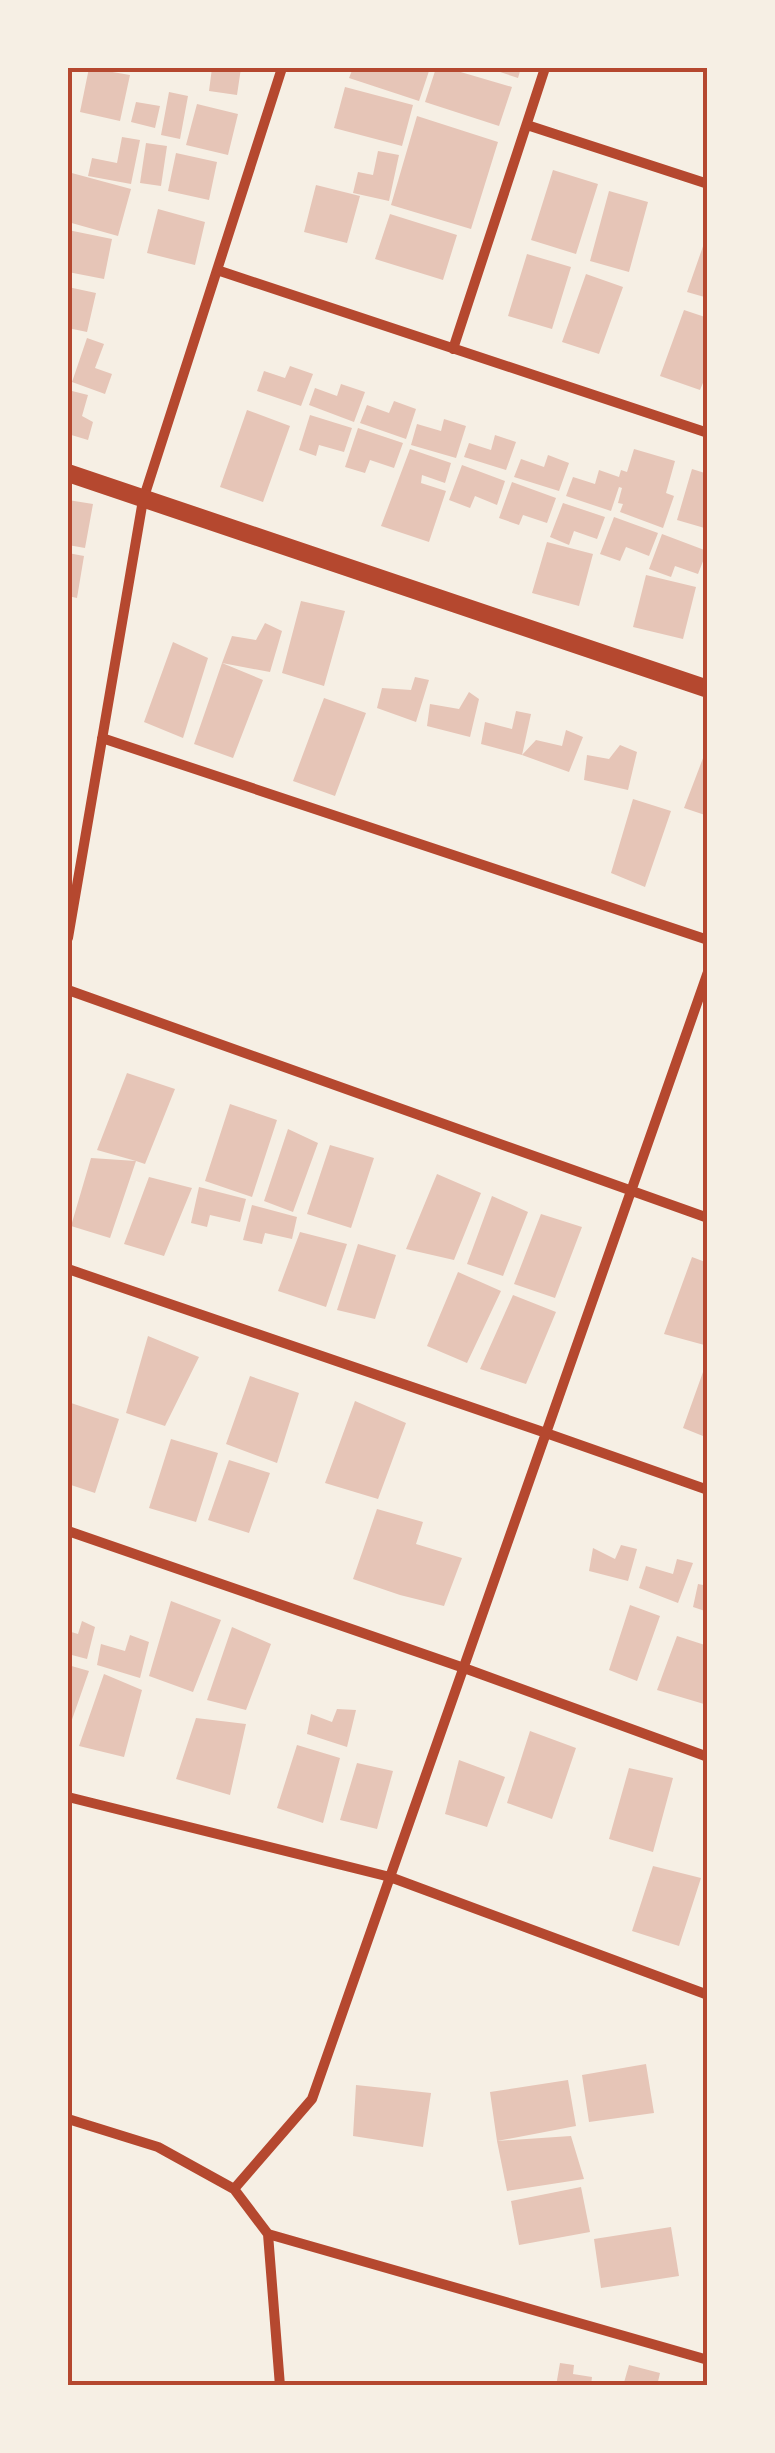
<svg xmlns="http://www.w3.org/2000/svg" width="775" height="2453" font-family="'Noto Sans',sans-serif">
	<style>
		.building { fill: #e6c5b7 }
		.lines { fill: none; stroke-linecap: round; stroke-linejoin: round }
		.minor { stroke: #b5482f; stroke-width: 10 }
		.tertiary { stroke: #b5482f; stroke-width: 18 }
		.neatline { fill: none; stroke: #b5482f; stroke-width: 4 }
	</style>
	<rect width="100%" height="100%" fill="#f6efe4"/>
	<path class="building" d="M89,68L130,75L120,121L80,112Z
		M212,68H241L237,95L209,91Z
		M353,68H430L419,101L349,78Z
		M436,68H447L512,87L499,126L425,102Z
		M488,68H521L518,78Z
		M345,87L413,105L402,146L334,128Z
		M169,92L188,96L180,139L161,135Z
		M136,102L160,106L155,128L131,122Z
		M197,104L238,114L228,155L186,145Z
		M417,116L498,142L471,229L391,205Z
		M122,137L140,140L131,184L88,176L92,158L117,163Z
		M146,143L167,146L161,186L140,183Z
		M378,151L399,155L389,201L353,193L358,172L373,175Z
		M176,153L217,162L209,200L168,191Z
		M553,170L598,184L576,254L531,240Z
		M68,172L131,189L118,236L68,222Z
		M316,185L360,196L347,243L304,232Z
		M609,191L648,202L629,272L590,261Z
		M158,209L205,222L195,265L147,253Z
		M390,214L457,235L443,280L375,259Z
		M68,230L112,239L104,279L68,272Z
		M708,232V298L687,292Z
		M527,254L571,267L552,329L508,316Z
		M586,274L623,287L599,354L562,342Z
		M68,287L96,293L87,332L68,328L72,305L68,304Z
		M684,310L708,318V371L700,390L660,376Z
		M87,338L104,344L95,368L112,374L105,394L72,382Z
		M290,366L313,374L301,406L257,391L264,371L285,378Z
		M341,384L365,392L354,422L309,405L315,388L337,396Z
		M72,391L88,395L82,416L93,422L88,440L68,434V406Z
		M394,401L416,409L406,439L360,423L367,405L389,413Z
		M247,410L290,426L263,502L220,487Z
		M310,415L352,428L344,452L319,445L316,456L299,450Z
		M444,419L466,426L456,458L411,445L417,424L441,431Z
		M358,428L403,443L394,468L370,460L365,473L345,467Z
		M495,435L516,442L506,470L464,457L469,443L491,450Z
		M410,449L451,463L445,483L422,475L421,483L446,491L429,542L381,526Z
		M634,449L675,461L666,493L674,496L663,528L620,512L623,504L618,503L622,488L619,487L611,511L566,496L573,477L595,484L599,470L619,477L621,470L627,472Z
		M548,455L569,463L559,491L514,477L521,459L544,467Z
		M462,465L505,481L497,505L475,496L470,508L449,500Z
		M692,469L708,474V529L677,520Z
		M512,482L556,498L547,523L523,515L519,525L499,518Z
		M68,500L93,504L85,548L68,545Z
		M563,503L605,517L597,539L574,531L569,545L550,537Z
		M614,517L658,533L649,556L626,547L620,561L600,554Z
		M662,534L707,551L698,574L675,566L671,577L649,569Z
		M547,542L593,554L579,606L532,593Z
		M68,553L84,556L77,598L68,596Z
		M646,575L696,587L683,639L633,627Z
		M301,601L345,611L324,686L282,673Z
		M265,623L282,631L270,672L222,663L232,636L256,640Z
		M173,642L208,658L183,738L144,722Z
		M222,663L263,680L233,758L194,744Z
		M415,677L429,680L416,722L377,708L382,688L411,690Z
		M469,692L479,699L470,737L427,726L430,704L459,709Z
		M324,698L366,713L335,796L293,781Z
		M516,711L531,714L522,755L536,740L562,746L566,730L583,737L569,772L522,755L481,744L485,722L512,729Z
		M620,745L637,752L628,790L584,780L587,755L609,759Z
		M708,745V816L684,808Z
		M633,799L671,811L645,887L611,873Z
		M127,1073L175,1089L145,1164L136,1161L110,1238L71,1226L91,1158L136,1161L97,1150Z
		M230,1104L277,1120L252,1197L205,1181Z
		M288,1129L318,1143L293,1212L264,1201Z
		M330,1145L374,1158L351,1228L307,1214Z
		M437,1174L481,1193L454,1260L406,1249Z
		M149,1177L192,1188L164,1256L124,1244Z
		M199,1187L246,1199L240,1222L210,1215L207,1227L191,1223Z
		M492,1196L528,1212L503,1276L467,1264Z
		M252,1205L297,1217L292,1239L265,1233L262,1244L243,1240Z
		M541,1214L582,1227L555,1298L514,1284Z
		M300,1232L347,1244L326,1307L278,1291Z
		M358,1244L396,1255L375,1319L337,1310Z
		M692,1257L708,1263V1346L664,1334Z
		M458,1272L501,1291L467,1363L427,1346Z
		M513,1295L556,1312L526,1384L480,1369Z
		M148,1336L199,1357L165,1426L126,1413Z
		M708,1358V1438L683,1428Z
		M250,1376L299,1393L277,1463L226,1444Z
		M355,1401L406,1423L378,1499L325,1483Z
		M68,1402L119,1419L95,1493L68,1484Z
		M171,1439L218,1453L196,1522L149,1508Z
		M229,1460L270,1473L249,1533L208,1520Z
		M377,1509L423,1522L416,1544L462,1558L444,1606L400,1595L353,1579Z
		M621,1545L637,1549L628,1581L589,1571L593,1548L615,1559Z
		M677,1559L693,1563L678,1603L639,1588L646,1566L673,1574Z
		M698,1584L708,1586V1612L693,1607Z
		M171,1601L221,1620L193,1692L149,1676Z
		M630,1605L660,1616L637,1681L609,1670Z
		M82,1621L95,1627L87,1659L68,1654V1631L78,1634Z
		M232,1627L271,1644L246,1710L207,1700Z
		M130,1635L149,1642L140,1678L97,1665L101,1644L125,1651Z
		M677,1636L708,1646V1690L704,1704L657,1690Z
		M68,1665L89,1671L68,1731Z
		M104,1674L142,1690L124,1757L79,1746Z
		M337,1709L356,1710L347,1747L307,1734L311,1714L332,1722Z
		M196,1718L246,1724L230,1795L176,1779Z
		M530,1731L576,1748L552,1819L507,1803Z
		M297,1745L340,1758L323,1823L277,1808Z
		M459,1760L505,1777L487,1827L445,1814Z
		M357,1763L393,1771L377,1829L340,1820Z
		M629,1768L673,1778L653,1852L609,1839Z
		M653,1866L701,1878L679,1946L632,1931Z
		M646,2064L654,2113L589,2122L582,2075Z
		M568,2080L576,2126L497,2141L490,2092Z
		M356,2085L431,2093L423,2147L353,2136Z
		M571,2136L584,2179L507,2191L497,2141Z
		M581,2187L590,2232L519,2245L511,2201Z
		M671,2227L679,2276L601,2288L594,2239Z
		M560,2363L574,2365L573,2374L592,2377L591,2386H556Z
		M629,2365L660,2373L657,2386H623Z"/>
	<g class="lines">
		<path class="minor" d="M527,125L708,184
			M217,270L708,433
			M453,349L545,68
			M102,738L708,940
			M68,938L143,500L282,68
			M68,990L708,1218
			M68,1269L546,1433L708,1490
			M68,1531L464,1668L708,1757
			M68,1797L390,1877L708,1995
			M68,2119L158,2147L234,2189L268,2234L280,2386
			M234,2189L312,2099L708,972
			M268,2234L708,2360"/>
		<path class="tertiary" d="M68,473L708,689"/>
	</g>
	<rect width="775" height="2453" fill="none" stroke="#f6efe4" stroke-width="140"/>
	<rect x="70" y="70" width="635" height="2313" class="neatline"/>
</svg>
